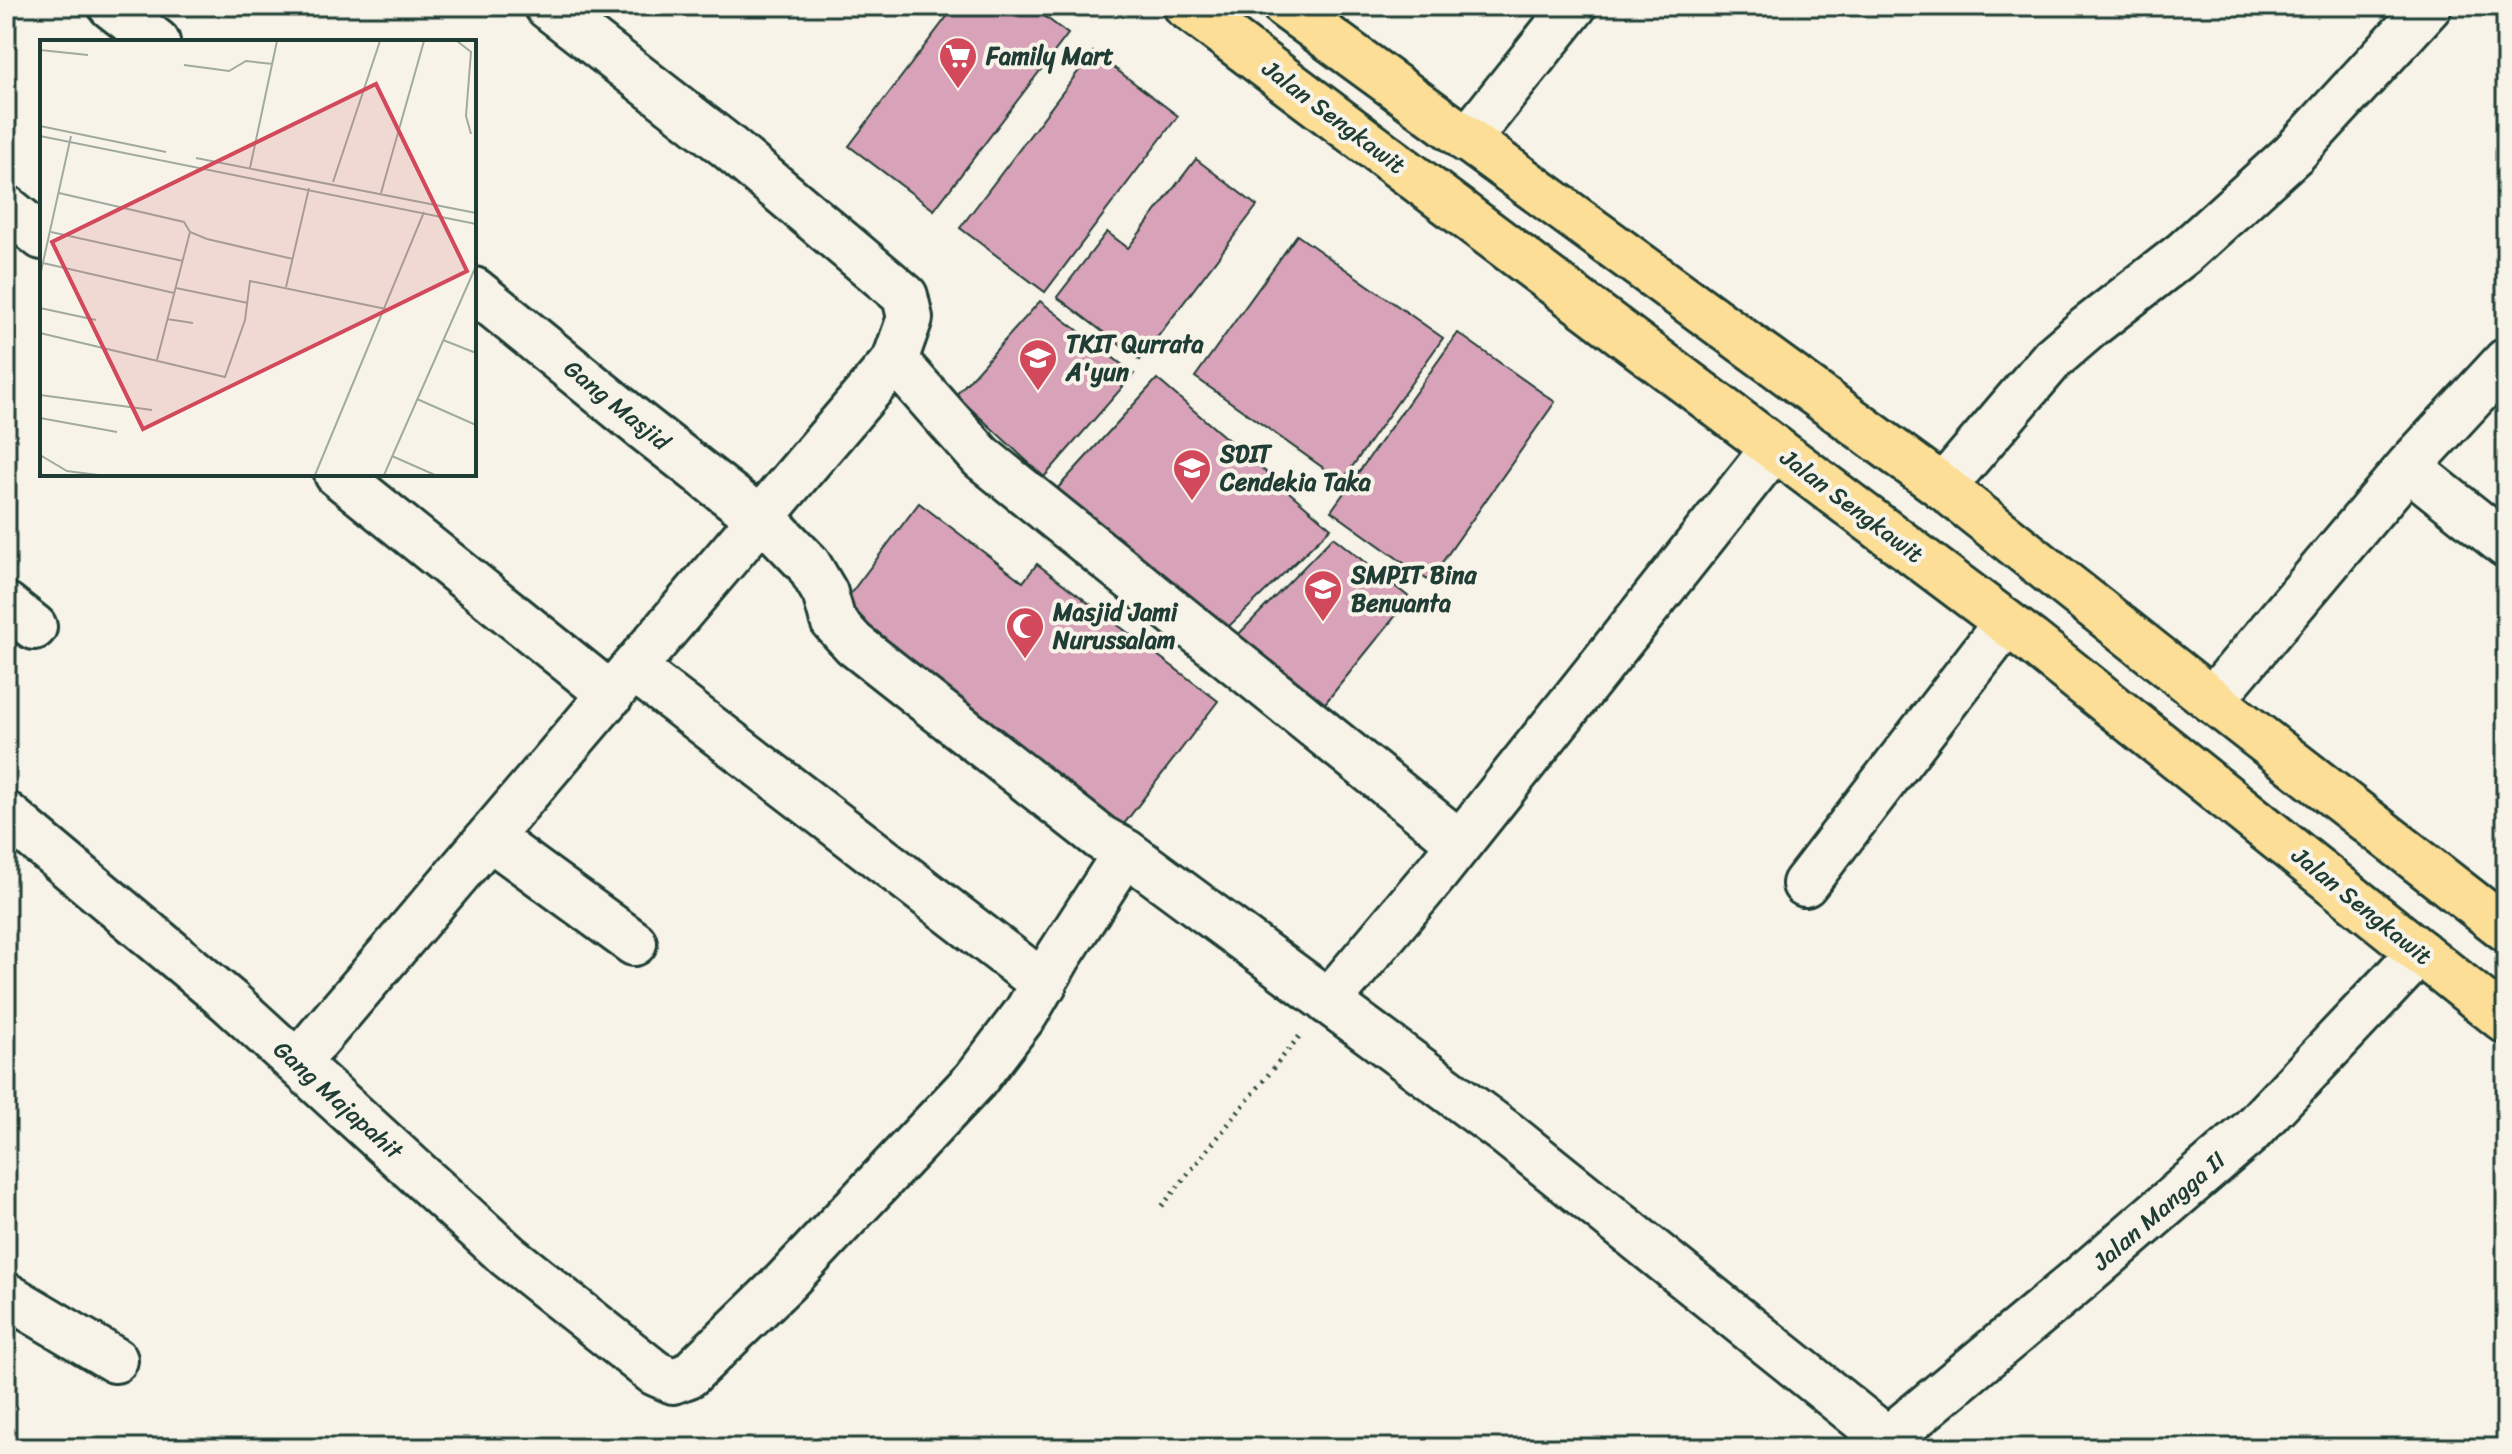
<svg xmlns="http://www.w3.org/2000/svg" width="2512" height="1454" font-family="Sriracha,sans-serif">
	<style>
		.building { fill: #d8a2b8; stroke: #1f3d34; stroke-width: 2 }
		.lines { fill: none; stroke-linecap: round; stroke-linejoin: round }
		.minor-casing { stroke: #1f3d34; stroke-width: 50 }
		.highway-casing { stroke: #1f3d34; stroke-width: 50 }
		.path { stroke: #1f3d34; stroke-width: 5; stroke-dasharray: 2 6; stroke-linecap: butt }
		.minor { stroke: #f7f3e8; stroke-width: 44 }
		.highway { stroke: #fcde96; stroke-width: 44 }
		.labels { text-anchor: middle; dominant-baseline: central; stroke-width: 8; stroke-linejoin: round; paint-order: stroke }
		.poi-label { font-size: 24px; font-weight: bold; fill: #1f3d34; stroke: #f7f3e8; text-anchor: start }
		.street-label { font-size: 24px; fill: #1f3d34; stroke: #f7f3e8 }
		.inset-road { fill: none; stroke: #a1aaa0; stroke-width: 2 }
		.view { fill: #d1495b; fill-opacity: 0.15; stroke: #d1495b; stroke-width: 4 }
		.inset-edge { fill: none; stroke: #1f3d34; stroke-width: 4 }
	</style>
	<rect width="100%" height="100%" fill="#f7f3e8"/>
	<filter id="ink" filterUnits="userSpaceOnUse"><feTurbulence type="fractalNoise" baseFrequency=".0125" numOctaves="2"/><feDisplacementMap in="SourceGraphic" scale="16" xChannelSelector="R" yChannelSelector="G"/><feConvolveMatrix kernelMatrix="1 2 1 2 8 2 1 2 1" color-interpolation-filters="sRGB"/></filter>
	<g filter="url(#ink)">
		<path class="building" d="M955,6H1031L1068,34L934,210L849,146Z
			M1093,52L1178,116L1045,292L960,228Z
			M1196,159L1257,206L1140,360L1057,297L1107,232L1128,248Z
			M1297,235L1443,338L1342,481L1195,377Z
			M1040,301L1134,374L1044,477L956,395Z
			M1458,333L1555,402L1429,581L1331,511Z
			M1157,379L1331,528L1224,631L1056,490Z
			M919,503L1023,582L1037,564L1218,701L1117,833L832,618Z
			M1333,537L1410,598L1318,712L1234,639Z"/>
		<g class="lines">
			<g class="minor-casing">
				<path id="minor" d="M111,6L157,42
					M547,6L726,145L905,296L910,318L895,360L981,457L1460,843
					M1467,140L1574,6
					M6,208L42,237
					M474,290L640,425L778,533L808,564L825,593L833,621L854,644L1101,838L1126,852L1506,1133L1887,1439
					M2408,467L2506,545
					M337,474L611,695
					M1943,487L2053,358L2089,327L2184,253L2294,153L2429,6
					M6,605L34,627
					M634,669L1044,984
					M2212,700L2408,467L2506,361
					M6,814L229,1001L508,1256L655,1373L673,1381L689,1375L785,1282L975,1080L1026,1013L1059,956L1126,852
					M489,837L634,943
					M1805,884L2006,623
					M1328,1002L1437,872L1774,448
					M297,1063L895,360
					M6,1295L115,1360
					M1877,1448L2088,1272L2249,1133L2420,952"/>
			</g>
			<g class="highway-casing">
				<path id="highway" d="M1186,6L2031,641L2506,1021
					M1285,6L1943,487L2212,700L2506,929"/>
			</g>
			<path class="path" d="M1162,1206L1302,1033"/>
			<use href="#minor" class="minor"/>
			<use href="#highway" class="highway"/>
		</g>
	</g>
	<defs>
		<g id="supermarket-pin" transform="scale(2)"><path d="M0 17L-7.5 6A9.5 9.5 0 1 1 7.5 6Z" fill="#d1495b" stroke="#f7f3e8"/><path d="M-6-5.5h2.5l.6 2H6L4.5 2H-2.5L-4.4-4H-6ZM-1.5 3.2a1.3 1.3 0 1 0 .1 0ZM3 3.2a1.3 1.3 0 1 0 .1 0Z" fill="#fff"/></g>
		<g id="school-pin" transform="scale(2)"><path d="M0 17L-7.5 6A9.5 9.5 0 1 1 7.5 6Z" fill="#d1495b" stroke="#f7f3e8"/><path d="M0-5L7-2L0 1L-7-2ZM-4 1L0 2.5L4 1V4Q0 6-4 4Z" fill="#fff"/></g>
		<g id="mosque-pin" transform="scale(2)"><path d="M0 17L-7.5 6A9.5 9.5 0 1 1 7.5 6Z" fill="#d1495b" stroke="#f7f3e8"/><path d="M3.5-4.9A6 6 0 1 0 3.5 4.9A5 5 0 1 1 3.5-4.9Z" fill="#fff"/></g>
	</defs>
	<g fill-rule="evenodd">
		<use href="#supermarket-pin" x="958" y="56"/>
		<use href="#school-pin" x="1038" y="358"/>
		<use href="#school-pin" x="1192" y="468"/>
		<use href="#school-pin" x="1323" y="589"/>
		<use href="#mosque-pin" x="1025" y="626"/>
	</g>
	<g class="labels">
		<g class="poi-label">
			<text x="986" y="56">Family Mart</text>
			<text x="1066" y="344">TKIT Qurrata<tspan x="1066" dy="28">A'yun</tspan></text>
			<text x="1220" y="454">SDIT<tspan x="1220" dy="28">Cendekia Taka</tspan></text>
			<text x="1351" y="575">SMPIT Bina<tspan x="1351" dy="28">Benuanta</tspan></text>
			<text x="1053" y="612">Masjid Jami<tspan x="1053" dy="28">Nurussalam</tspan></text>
		</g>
		<g class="street-label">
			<text transform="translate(1334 117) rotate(37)">Jalan Sengkawit</text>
			<text transform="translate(617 405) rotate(39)">Gang Masjid</text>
			<text transform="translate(1852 506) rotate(37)">Jalan Sengkawit</text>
			<text transform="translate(2362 906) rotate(39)">Jalan Sengkawit</text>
			<text transform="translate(338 1100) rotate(42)">Gang Majapahit</text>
			<text transform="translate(2159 1211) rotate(-41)">Jalan Mangga II</text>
		</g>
	</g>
	<g transform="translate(40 40)">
		<rect width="436" height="436" fill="#f7f3e8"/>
		<path class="inset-road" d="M417,1L431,12L426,76L431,94M0,10L48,15M144,25L189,31L206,21L233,24M0,86L126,112M0,96L436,184M156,118L436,173M210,128L237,1M293,142L340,1M19,153L144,182L150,192L167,199L253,219M341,153L384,1M11,192L143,221M3,223L134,253M0,236L31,96M246,247L269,148M136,248L208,263M0,268L56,280M127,279L153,283M0,293L185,337L205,280L210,241L346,269M403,300L436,313M117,320L150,192M0,355L112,370M377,359L436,385M0,378L77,392M0,415L27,431L58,435M352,416L395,435M275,435L384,172M344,435L436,226"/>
		<path class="view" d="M336,44L427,231L103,389L12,202Z"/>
		<rect width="436" height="436" class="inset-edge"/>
	</g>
	<rect width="2512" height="1454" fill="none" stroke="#f7f3e8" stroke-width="32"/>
	<rect x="16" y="16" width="2480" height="1422" fill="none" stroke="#1f3d34" stroke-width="3" filter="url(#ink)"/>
</svg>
